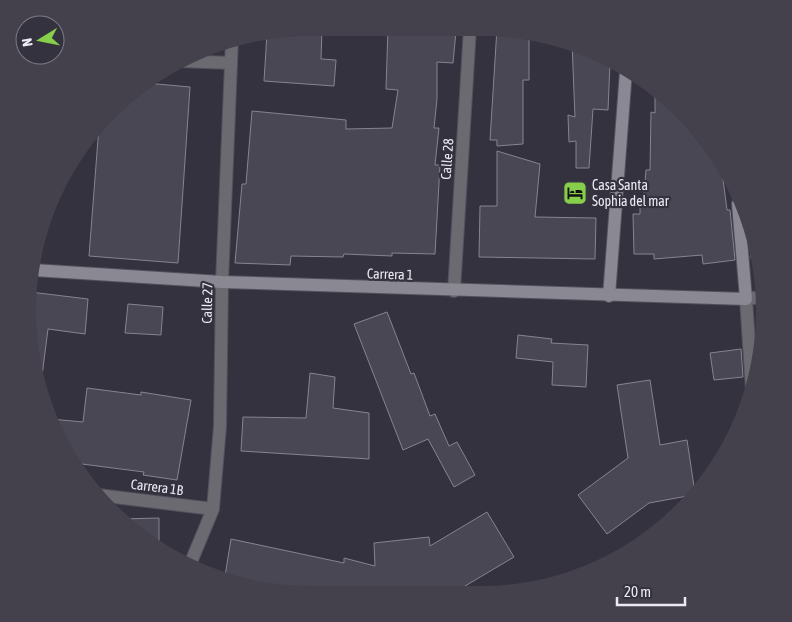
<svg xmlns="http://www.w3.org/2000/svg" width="792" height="622" font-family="'Asap Condensed',sans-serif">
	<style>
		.building { fill: #4a4755; stroke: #878392 }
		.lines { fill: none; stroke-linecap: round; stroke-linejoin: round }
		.street-casing { stroke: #52505c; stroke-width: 14 }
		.secondary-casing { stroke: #52505c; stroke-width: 14 }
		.street { stroke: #6c6a71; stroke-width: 12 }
		.secondary { stroke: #8a8892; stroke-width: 12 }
		.labels { text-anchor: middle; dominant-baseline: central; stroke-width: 4.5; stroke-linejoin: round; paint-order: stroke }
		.street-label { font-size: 14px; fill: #ecebf3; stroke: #35323f }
		.poi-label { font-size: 14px; fill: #ecebf3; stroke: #35323f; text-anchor: start }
	</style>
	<rect width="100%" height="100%" fill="#35323f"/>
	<path class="building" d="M311,28H322L321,59L336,60L334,86L264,81L267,33Z
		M388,28L456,31L453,63L437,62V99L434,128H439L435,165H440L435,254L392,253V256L344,254L343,257L291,256L290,265L235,263L242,184H246L252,111L346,120V129L392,128L398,90L386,89Z
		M497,28L529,34V80H523V144L497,146V140H490Z
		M572,43L610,63L608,110L593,109L589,168H576V141L569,142L568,115L575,117Z
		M146,83L190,87L178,263L89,256L99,126L110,111Z
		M655,88L721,163L727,210H730L735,260L703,264L702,255L654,259V254H634L633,214H640V206H643L646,170H650L651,112L655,113Z
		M497,151L540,164L535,217L596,218L595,259L479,257L480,206H497Z
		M749,235L750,239L757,258H751Z
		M30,292L88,299L85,334L48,329L42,376H36L28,311Z
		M128,304L163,307L161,335L125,333Z
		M387,312L411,374L414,373L430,416L435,414L449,446L457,442L475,475L454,487L428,439L403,450L354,324Z
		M518,335L552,339L551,343L588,345L586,387L552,385L553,362L516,358Z
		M741,349L743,377L714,380L710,353Z
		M310,373L335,377L333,408L369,413V459L241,451L243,417L306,418Z
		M650,380L660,445L687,440L695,493L693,495L649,503L607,534L578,495L628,458L617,385Z
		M87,388L141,395V392L191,400L177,480L143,475L144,472L74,463L66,453L51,419L83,422Z
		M487,512L514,557L465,586V593L256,589L225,576L231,539L344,563V558L375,566L374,543L429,537L430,546Z
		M159,518V549L120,519Z"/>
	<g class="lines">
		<g class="street-casing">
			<path id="street" d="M180,61L231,63
				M454,291L470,28
				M752,389L746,299L761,297
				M98,495L213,509
				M191,562L213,509L220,426L222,282L232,39"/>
		</g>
		<g class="secondary-casing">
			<path id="secondary" d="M33,270L222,282L746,299L738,204
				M609,296L626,71"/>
		</g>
		<use href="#street" class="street"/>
		<use href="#secondary" class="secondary"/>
	</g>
	<defs>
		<g id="hotel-square" transform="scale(1.25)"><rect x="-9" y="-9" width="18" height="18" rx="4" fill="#87cf4a" stroke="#35323f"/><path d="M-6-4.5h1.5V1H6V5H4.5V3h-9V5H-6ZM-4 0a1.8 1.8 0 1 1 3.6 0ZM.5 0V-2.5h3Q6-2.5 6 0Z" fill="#111"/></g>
	</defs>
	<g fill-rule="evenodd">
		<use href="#hotel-square" x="575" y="193"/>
	</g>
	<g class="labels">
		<g class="street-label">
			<text transform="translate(447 159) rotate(-86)">Calle 28</text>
			<text transform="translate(390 274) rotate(2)">Carrera 1</text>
			<text transform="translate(207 303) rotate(-89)">Calle 27</text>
			<text transform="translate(157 487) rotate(7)">Carrera 1B</text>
		</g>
		<g class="poi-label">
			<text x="592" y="185">Casa Santa<tspan x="592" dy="16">Sophia del mar</tspan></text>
		</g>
	</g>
	<path d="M0 0H792V622H0ZM311 36H481A275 275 0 0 1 756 311V311A275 275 0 0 1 481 586H311A275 275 0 0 1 36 311V311A275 275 0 0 1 311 36Z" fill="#44414d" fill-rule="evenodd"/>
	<g transform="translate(40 40) rotate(260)"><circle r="24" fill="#35323f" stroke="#7e7c87"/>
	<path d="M0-4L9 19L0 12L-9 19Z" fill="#87cf4a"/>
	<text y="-8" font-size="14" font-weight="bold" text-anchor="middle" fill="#ecebf3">N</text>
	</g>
	<path d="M617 597v8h68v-8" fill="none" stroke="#ecebf3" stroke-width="2.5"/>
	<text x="624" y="597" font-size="15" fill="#ecebf3" stroke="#35323f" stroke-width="4" paint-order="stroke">20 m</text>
</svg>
